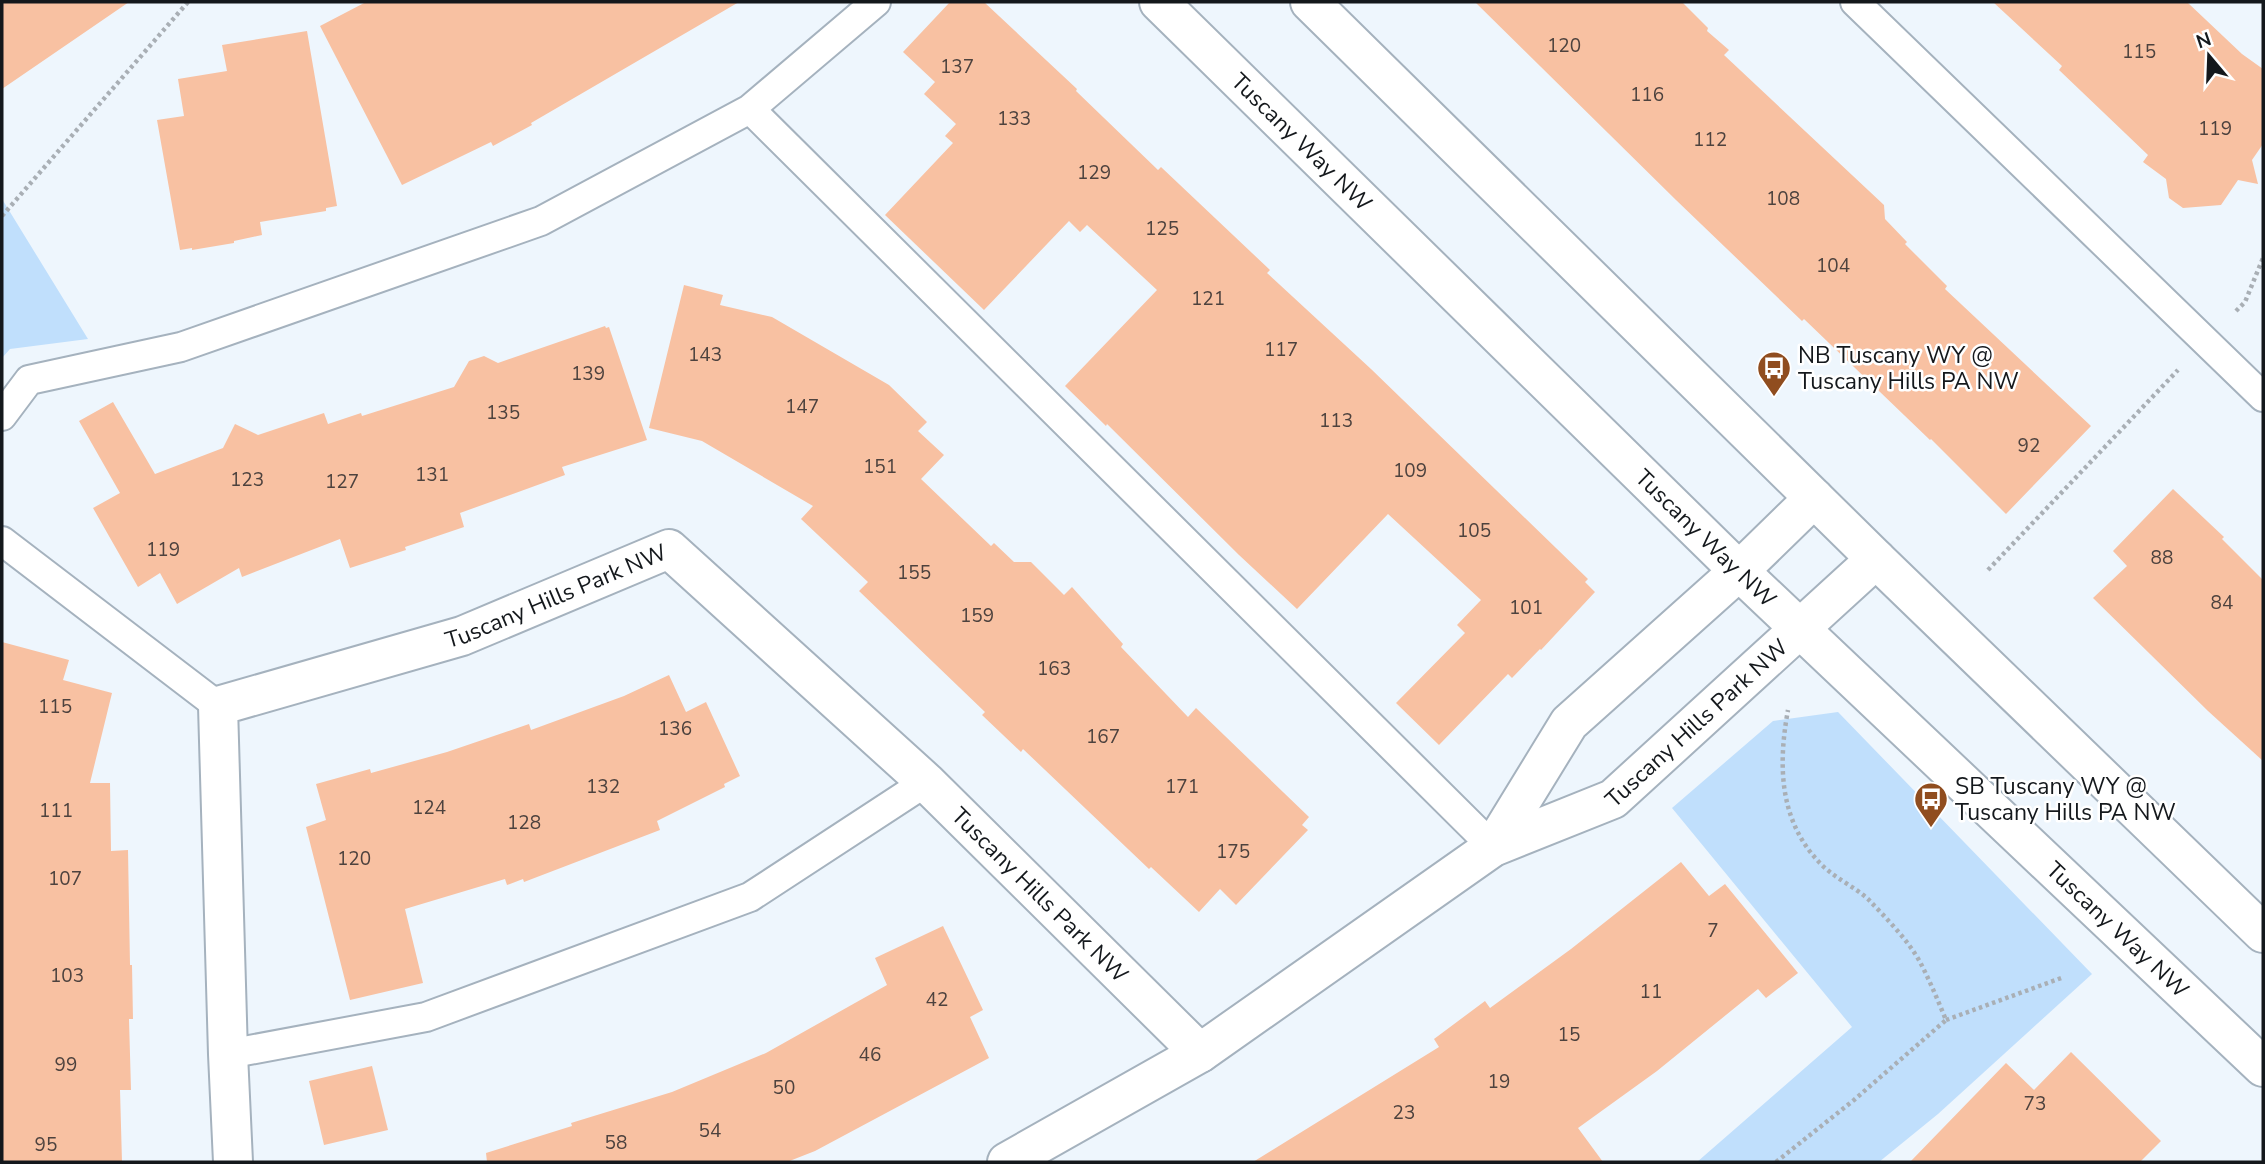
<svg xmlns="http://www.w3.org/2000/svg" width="2265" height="1164" font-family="'Nunito Sans',sans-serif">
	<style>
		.green { fill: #c0dffc }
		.building { fill: #f8c1a2 }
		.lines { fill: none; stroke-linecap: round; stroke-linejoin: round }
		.service-casing { stroke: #a5b2be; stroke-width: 32 }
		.minor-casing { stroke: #a5b2be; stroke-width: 42 }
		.tertiary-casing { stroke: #a5b2be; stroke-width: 42 }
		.path { stroke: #a9afb5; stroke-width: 4.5; stroke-dasharray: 3.5 3.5; stroke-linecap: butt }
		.service { stroke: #fff; stroke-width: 28 }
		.minor { stroke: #fff; stroke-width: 38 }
		.tertiary { stroke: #fff; stroke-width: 38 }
		.labels { text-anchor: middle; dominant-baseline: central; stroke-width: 5; stroke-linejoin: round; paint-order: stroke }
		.number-label { font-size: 19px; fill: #4d423e }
		.street-label { font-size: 23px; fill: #14181c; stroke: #fff }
		.poi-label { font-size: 23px; fill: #14181c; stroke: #fff; text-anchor: start }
	</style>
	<rect width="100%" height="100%" fill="#eef6fd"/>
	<path class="green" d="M2,199L88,339L10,349L2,358Z
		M1838,712L2092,974L1938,1114L1879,1162H1697L1852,1027L1672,808L1773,721Z"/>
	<path class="building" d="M2,2H129L2,89Z
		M366,2H739L531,123L532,125L493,146L491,142L402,185L320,26Z
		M950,2H984L1077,89L1076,91L1158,170L1161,167L1270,270L1267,273L1371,369L1588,579L1585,582L1595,592L1541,650L1540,649L1512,678L1508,674L1439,745L1396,703L1465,633L1457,625L1481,600L1388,514L1297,609L1239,555L1107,424L1106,426L1065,386L1157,290L1087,225L1080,232L1069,221L984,310L885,215L953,143L945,136L956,124L924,94L935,82L903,52Z
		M1475,2H1682L1708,28L1707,31L1729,50L1724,55L1884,205L1885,219L1907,242L1905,244L1947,286L1945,289L2091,426L2006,514L1931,439L1930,440L1804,319L1802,321L1676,200Z
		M1993,2H2187L2242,54L2263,69V144L2252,160L2258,184L2238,180L2221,205L2183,208L2169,198L2166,179L2143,162L2148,155L2059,70L2062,66Z
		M307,31L337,206L326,208V211L260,222L262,235L234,241V243L192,250V248L180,250L157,120L184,116L178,79L227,71L222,45Z
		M684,285L723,295L720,305L772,317L889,385L927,422L918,431L944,455L921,479L991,546L994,543L1014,562H1031L1064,595L1072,587L1123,644L1121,647L1188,717L1196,708L1309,817L1302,825L1308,830L1236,905L1220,889L1199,912L1151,867L1149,869L1023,749L1021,752L982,715L985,712L859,591L868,582L801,519L813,506L702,441L649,428Z
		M605,326L606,328L609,327L647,440L562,467L565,475L460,513L464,527L405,547L406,550L350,568L340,539L242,577L239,568L177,604L160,573L138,587L93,508L120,493L79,421L113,402L155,474L223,448L235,424L258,435L324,413L328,424L361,413L362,416L454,387L469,361L484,356L498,363Z
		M2173,489L2224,537L2222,539L2263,580V761L2208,711L2093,598L2127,566L2113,551Z
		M2,642L69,660L63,680L112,693L90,783H110L111,851L128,850L130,965H132L133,1019H129L131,1090H120L122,1162H2Z
		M669,675L686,712L706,702L740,776L724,784L725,787L657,821L660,830L524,882L523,879L507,885L505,879L405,909L423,983L350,1000L306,827L326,820L316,784L370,769L371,773L447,752L529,724L531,730L624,696Z
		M1681,862L1709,896L1725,884L1798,973L1766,998L1758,989L1657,1071L1578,1128L1603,1162H1253L1439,1047L1434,1039L1485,1001L1490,1008L1571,949Z
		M943,926L983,1010L970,1017L989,1058L815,1151L787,1162H487L486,1153L572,1126L571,1123L672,1092L766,1053L887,985L875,958Z
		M2071,1052L2161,1141L2140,1162H1910L2006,1063L2034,1090Z
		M372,1066L388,1130L324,1145L309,1081Z"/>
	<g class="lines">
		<g class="service-casing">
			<path id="service" d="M1855,2L2263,397
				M750,109L1493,847
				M2,416L29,380L181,347L541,221L750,109L876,2
				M2,541L218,706
				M228,1054L426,1017L750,897L926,782"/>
		</g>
		<g class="minor-casing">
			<g id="minor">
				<path d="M1493,847L1569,723L1739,571L1814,498"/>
				<path id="s1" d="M233,1162L228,1054L218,706L462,636L669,549L926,782L1200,1053"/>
				<path id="s2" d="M1007,1162L1200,1053L1493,847L1613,799L1876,559"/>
			</g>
		</g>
		<g class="tertiary-casing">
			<g id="tertiary">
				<path id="s3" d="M1159,2L1739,571L2263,1067"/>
				<path d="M1310,2L1876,559L2263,933"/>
			</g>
		</g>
		<path class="path" d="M2,216L188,2
			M2236,311L2245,302L2263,258
			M1988,570L2178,370
			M1946,1020L2064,977
			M1776,1162L1854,1100L1946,1020C1938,1001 1930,981 1920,962C1908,940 1886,918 1869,900C1854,886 1832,877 1818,861C1779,819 1778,764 1788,710"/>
		<use href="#service" class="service"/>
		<use href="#minor" class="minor"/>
		<use href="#tertiary" class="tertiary"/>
	</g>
	<defs>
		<g id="bus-pin" transform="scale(1.75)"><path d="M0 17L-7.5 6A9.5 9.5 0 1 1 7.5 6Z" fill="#904d1f" stroke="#fff"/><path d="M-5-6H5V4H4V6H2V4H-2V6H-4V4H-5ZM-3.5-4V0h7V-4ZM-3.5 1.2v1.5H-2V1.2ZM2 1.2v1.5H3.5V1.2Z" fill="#fff"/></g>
	</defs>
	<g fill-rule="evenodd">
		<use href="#bus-pin" x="1774" y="368"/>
		<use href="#bus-pin" x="1931" y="799"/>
	</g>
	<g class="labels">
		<g class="number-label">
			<text x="1564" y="46">120</text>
			<text x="2139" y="52">115</text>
			<text x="957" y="67">137</text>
			<text x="1647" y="95">116</text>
			<text x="1014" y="119">133</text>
			<text x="2215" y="129">119</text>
			<text x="1710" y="140">112</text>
			<text x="1094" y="173">129</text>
			<text x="1783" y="199">108</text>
			<text x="1162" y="229">125</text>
			<text x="1833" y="266">104</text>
			<text x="1208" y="299">121</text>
			<text x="1281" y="350">117</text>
			<text x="705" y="355">143</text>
			<text x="588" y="374">139</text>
			<text x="802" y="407">147</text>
			<text x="503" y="413">135</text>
			<text x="1336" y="421">113</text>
			<text x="2029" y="446">92</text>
			<text x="880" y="467">151</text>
			<text x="1410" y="471">109</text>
			<text x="432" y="475">131</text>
			<text x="247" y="480">123</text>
			<text x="342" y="482">127</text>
			<text x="1474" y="531">105</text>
			<text x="163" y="550">119</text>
			<text x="2162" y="558">88</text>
			<text x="914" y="573">155</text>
			<text x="2222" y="603">84</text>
			<text x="1526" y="608">101</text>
			<text x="977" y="616">159</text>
			<text x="1054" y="669">163</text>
			<text x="55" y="707">115</text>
			<text x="675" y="729">136</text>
			<text x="1103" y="737">167</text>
			<text x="603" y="787">132</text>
			<text x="1182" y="787">171</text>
			<text x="429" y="808">124</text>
			<text x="56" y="811">111</text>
			<text x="524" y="823">128</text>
			<text x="1233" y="852">175</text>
			<text x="354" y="859">120</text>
			<text x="65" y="879">107</text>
			<text x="1713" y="931">7</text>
			<text x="67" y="976">103</text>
			<text x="1651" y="992">11</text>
			<text x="937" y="1000">42</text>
			<text x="1569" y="1035">15</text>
			<text x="870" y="1055">46</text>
			<text x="66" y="1065">99</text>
			<text x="1499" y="1082">19</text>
			<text x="784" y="1088">50</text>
			<text x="2035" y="1104">73</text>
			<text x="1404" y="1113">23</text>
			<text x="710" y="1131">54</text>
			<text x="616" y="1143">58</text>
			<text x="46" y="1145">95</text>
		</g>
		<g class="street-label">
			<text stroke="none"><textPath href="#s3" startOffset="200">Tuscany Way NW</textPath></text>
			<text stroke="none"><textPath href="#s3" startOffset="766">Tuscany Way NW</textPath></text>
			<text stroke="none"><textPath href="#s1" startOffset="812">Tuscany Hills Park NW</textPath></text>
			<text stroke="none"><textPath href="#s2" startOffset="822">Tuscany Hills Park NW</textPath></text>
			<text stroke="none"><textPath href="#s1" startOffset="1442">Tuscany Hills Park NW</textPath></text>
			<text stroke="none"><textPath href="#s3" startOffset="1334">Tuscany Way NW</textPath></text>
		</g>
		<g class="poi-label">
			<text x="1798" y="355">NB Tuscany WY @<tspan x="1798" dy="26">Tuscany Hills PA NW</tspan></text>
			<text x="1955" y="786">SB Tuscany WY @<tspan x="1955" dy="26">Tuscany Hills PA NW</tspan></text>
		</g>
	</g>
	<rect width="2265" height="1164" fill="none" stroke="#14181c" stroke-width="7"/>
	<g transform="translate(2209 56) rotate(341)" stroke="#ffffff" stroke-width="5" paint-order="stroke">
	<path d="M0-5L12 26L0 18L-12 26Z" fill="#14181c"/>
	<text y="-10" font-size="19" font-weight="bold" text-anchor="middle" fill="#14181c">N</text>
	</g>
</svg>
